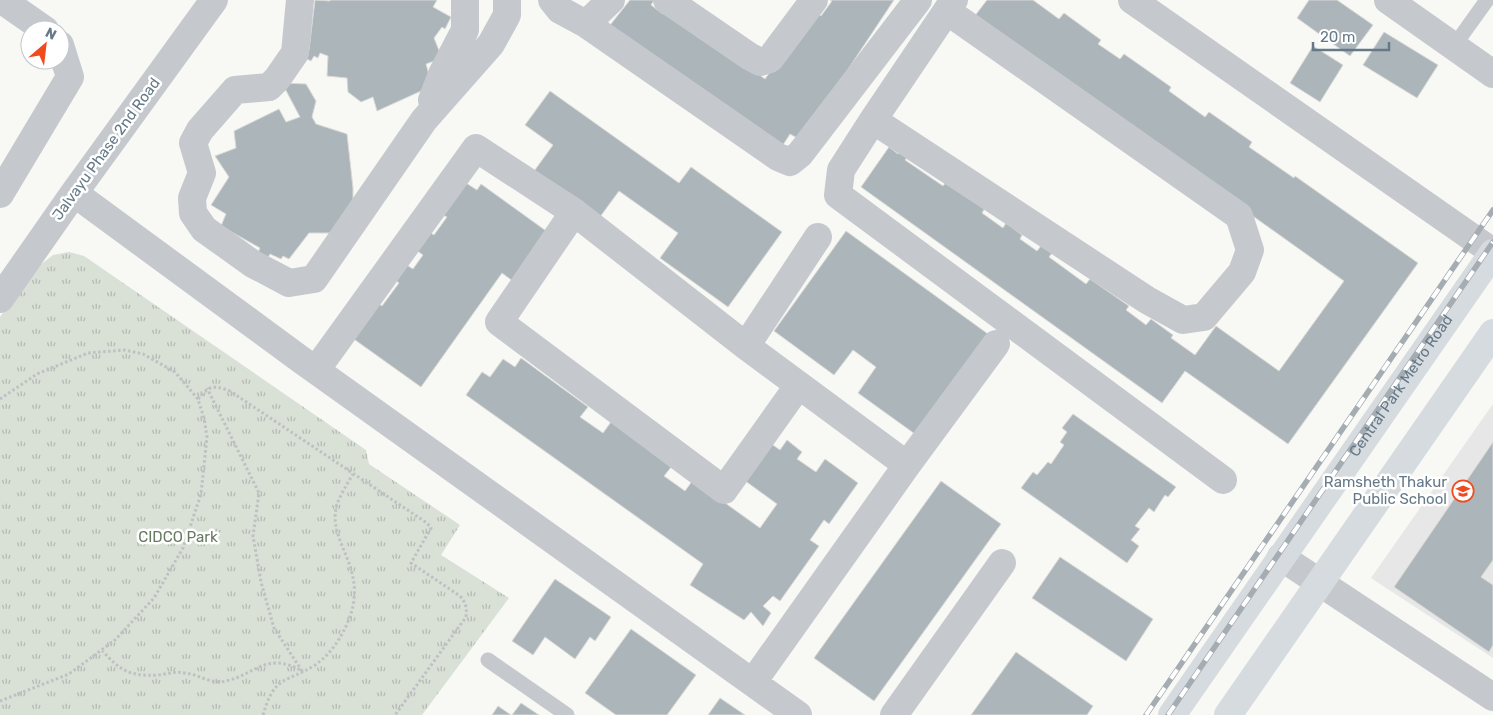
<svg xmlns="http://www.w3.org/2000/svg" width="1493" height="715" font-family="Rubik,sans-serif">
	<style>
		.built { fill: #e6e7e6 }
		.park { fill: url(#park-tufts) }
		.building { fill: #acb5ba; stroke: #dadad7 }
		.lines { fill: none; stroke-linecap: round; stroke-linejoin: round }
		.path { stroke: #bec1c3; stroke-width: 3; stroke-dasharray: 2.5 2.5; stroke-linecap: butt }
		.service { stroke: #c5c9cd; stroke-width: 15 }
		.minor { stroke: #c5c9cd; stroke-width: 28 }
		.secondary { stroke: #d6dbdf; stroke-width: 28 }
		.rail-casing { stroke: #a5acb2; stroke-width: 5.5 }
		.rail { stroke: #fff; stroke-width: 4; stroke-dasharray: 11; stroke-linecap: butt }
		.labels { text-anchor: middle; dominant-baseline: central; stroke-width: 5; stroke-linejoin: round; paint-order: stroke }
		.street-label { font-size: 15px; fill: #657988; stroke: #fff }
		.poi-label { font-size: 15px; fill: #657988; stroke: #fff; text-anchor: end }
		.park-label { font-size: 15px; fill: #667a60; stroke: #fff }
	</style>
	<defs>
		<pattern id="park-tufts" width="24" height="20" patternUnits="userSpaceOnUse" patternTransform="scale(1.25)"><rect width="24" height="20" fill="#d9e0d6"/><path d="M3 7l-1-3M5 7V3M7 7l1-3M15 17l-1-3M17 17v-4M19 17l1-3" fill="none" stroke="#b4bab3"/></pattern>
	</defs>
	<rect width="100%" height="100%" fill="#f8f8f5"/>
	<path class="built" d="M1493,404V658L1371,578Z"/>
	<path class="park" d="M69,252L84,256L366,450L369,464L460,525L441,555L509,598L422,715H0V317L30,273L53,255Z"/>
	<path class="building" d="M315,0L330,1V0H437L433,7L451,17L445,29L442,27L434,38L442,58L426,64L432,86L377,111L373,97L361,102L348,92L347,78L327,76L328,56L320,53L318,58L314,56L311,61L301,56L305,48L309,50Z
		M630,0H654L651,5L663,14L667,9L765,79L814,10L821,16L832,1L830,0H894L801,140L790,134L781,148L607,29Z
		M987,0H1033L1059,19L1064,13L1101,40L1098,44L1120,59L1124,54L1171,87L1169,91L1205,117L1209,112L1252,142L1249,147L1294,178L1295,176L1418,263L1288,444L1185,371L1162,403L861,187L889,147L898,154L901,151L908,156L905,160L943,186L947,181L985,208L982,213L1003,228L1006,223L1022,235L1020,239L1037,251L1041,246L1052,253L1049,257L1086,284L1090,279L1129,306L1126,310L1146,325L1151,319L1173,335L1171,338L1195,355L1216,326L1279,371L1344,281L974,17Z
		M1309,0H1337L1373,25L1350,56L1297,18Z
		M1384,32L1438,65L1417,98L1363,65Z
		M1313,46L1343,65L1320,102L1290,83Z
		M282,83L306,84L316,101L312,117L316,124L347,134L353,188V219L339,233H309L289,259L283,256L281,259L270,254L266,261L257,255L260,248L221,226L226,214L211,205L229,177L215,156L236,148L234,131L279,109L286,122L300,117Z
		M550,91L679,183L691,167L782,232L728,307L660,258L678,233L619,191L597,221L532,174L553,145L525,125Z
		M466,183L477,190L481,184L549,233L514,282L502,273L421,387L351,337L376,302L382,306L399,283L394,279L405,264L413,269L423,255L416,250L429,232L434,235L447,217L443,215Z
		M846,231L988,334L915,434L858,393L876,367L853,350L834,375L774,331Z
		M521,358L588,407L580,417L603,433L611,422L672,466L664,476L685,491L693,480L760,528L777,504L744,480L770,443L780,450L787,440L802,452L797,459L816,472L825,459L858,483L829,524L824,520L810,540L819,546L780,601L773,596L763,606L771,613L763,626L751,612L744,620L690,585L703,564L466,395L482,372L490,377L503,359L515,367Z
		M1073,414L1176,487L1168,497L1165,495L1154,512L1149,508L1135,526L1140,529L1131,540L1139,546L1127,563L1021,488L1033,472L1037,475L1048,462L1051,464L1064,445L1060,442L1067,432L1062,428Z
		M1493,442V560L1481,577L1493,585V645L1489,652L1394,587Z
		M941,481L1001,524L874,701L814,658Z
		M1060,557L1153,619L1126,661L1032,598Z
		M555,579L611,617L595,641L590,637L575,659L545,637L533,655L512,641Z
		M631,629L696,675L667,715H616L585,693Z
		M1016,652L1093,706L1087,715H971Z
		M720,698L745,715H708Z
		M521,703L539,715H512Z
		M498,706L511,715H492Z"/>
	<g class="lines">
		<path class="path" d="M0,399L37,374L88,353L125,350L143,354L175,372L198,399L204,418L207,437L201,494L183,548L154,598L115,640L69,674L0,701
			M198,399C210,385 213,385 230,391L427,523L431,528L411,563L460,596C466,603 467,607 466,617L395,715
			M102,650C119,670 130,677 158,675C167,674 175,671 185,673C198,674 212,685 226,681C256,674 267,651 302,671L274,628L261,582L253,536L259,493L207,388
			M263,715C275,674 285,684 315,665C331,654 342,637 349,619C354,607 356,591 353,578C349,553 329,531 337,504C341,494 347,484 353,474"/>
		<path class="service" d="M1454,46L1487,0
			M488,660L567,715"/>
		<path class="minor" d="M2,0L45,30
			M300,0L295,53L277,79L269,87L235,90L200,130L193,143L202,173L192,198L193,213L204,229L253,264L289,283L314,279L424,120L491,44L507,15V0
			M552,0L560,10L586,24L778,157L790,162L800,154L918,0
			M667,0L749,56L760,62L770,59L814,0
			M954,0L873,120L841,170L838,195L1223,480
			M1132,0L1493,252
			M1388,0L1493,74
			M586,24L611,0
			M432,100L442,74L465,30V0
			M873,120L1147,300L1183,320L1204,317L1242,272L1250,250L1239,216L947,11
			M74,193L300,359L798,715
			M0,194L70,77L60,45
			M574,212L499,322L724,490L798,386
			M0,299L74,193L214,0
			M316,370L476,148L574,212L746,346
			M907,465L996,344
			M1281,557L1493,697
			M753,682L907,465L746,346L818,237
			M894,715L1002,563"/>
		<g class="secondary">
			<path id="s1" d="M1172,715L1493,253"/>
			<path d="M1228,715L1493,333"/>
		</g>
		<g class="rail-casing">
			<path id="rail" d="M1146,715L1493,210
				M1168,715L1493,242"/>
		</g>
		<use href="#rail" class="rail"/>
	</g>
	<defs>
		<g id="school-ring" transform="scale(1.125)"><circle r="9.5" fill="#fff" stroke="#f04a1d" stroke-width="1.5"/><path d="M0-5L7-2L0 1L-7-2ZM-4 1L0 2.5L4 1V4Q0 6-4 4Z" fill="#f04a1d"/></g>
	</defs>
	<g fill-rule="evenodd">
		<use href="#school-ring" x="1463" y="491"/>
	</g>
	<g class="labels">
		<g class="street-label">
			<text transform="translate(106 149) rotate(-54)">Jalvayu Phase 2nd Road</text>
			<text stroke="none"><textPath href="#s1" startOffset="401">Central Park Metro Road</textPath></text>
		</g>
		<g class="poi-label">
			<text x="1447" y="482">Ramsheth Thakur<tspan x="1447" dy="17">Public School</tspan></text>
		</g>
		<g class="park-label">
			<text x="178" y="537">CIDCO Park</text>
		</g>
	</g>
	<g transform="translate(45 45) rotate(28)"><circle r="24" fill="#ffffff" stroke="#c1c9cf"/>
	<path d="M0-4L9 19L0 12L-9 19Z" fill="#f04a1d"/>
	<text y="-8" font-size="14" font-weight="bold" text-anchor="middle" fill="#657988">N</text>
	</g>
	<path d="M1313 42v8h76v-8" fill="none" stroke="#657988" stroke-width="2.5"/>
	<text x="1320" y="42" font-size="15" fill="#657988" stroke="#ffffff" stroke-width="4" paint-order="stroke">20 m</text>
</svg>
